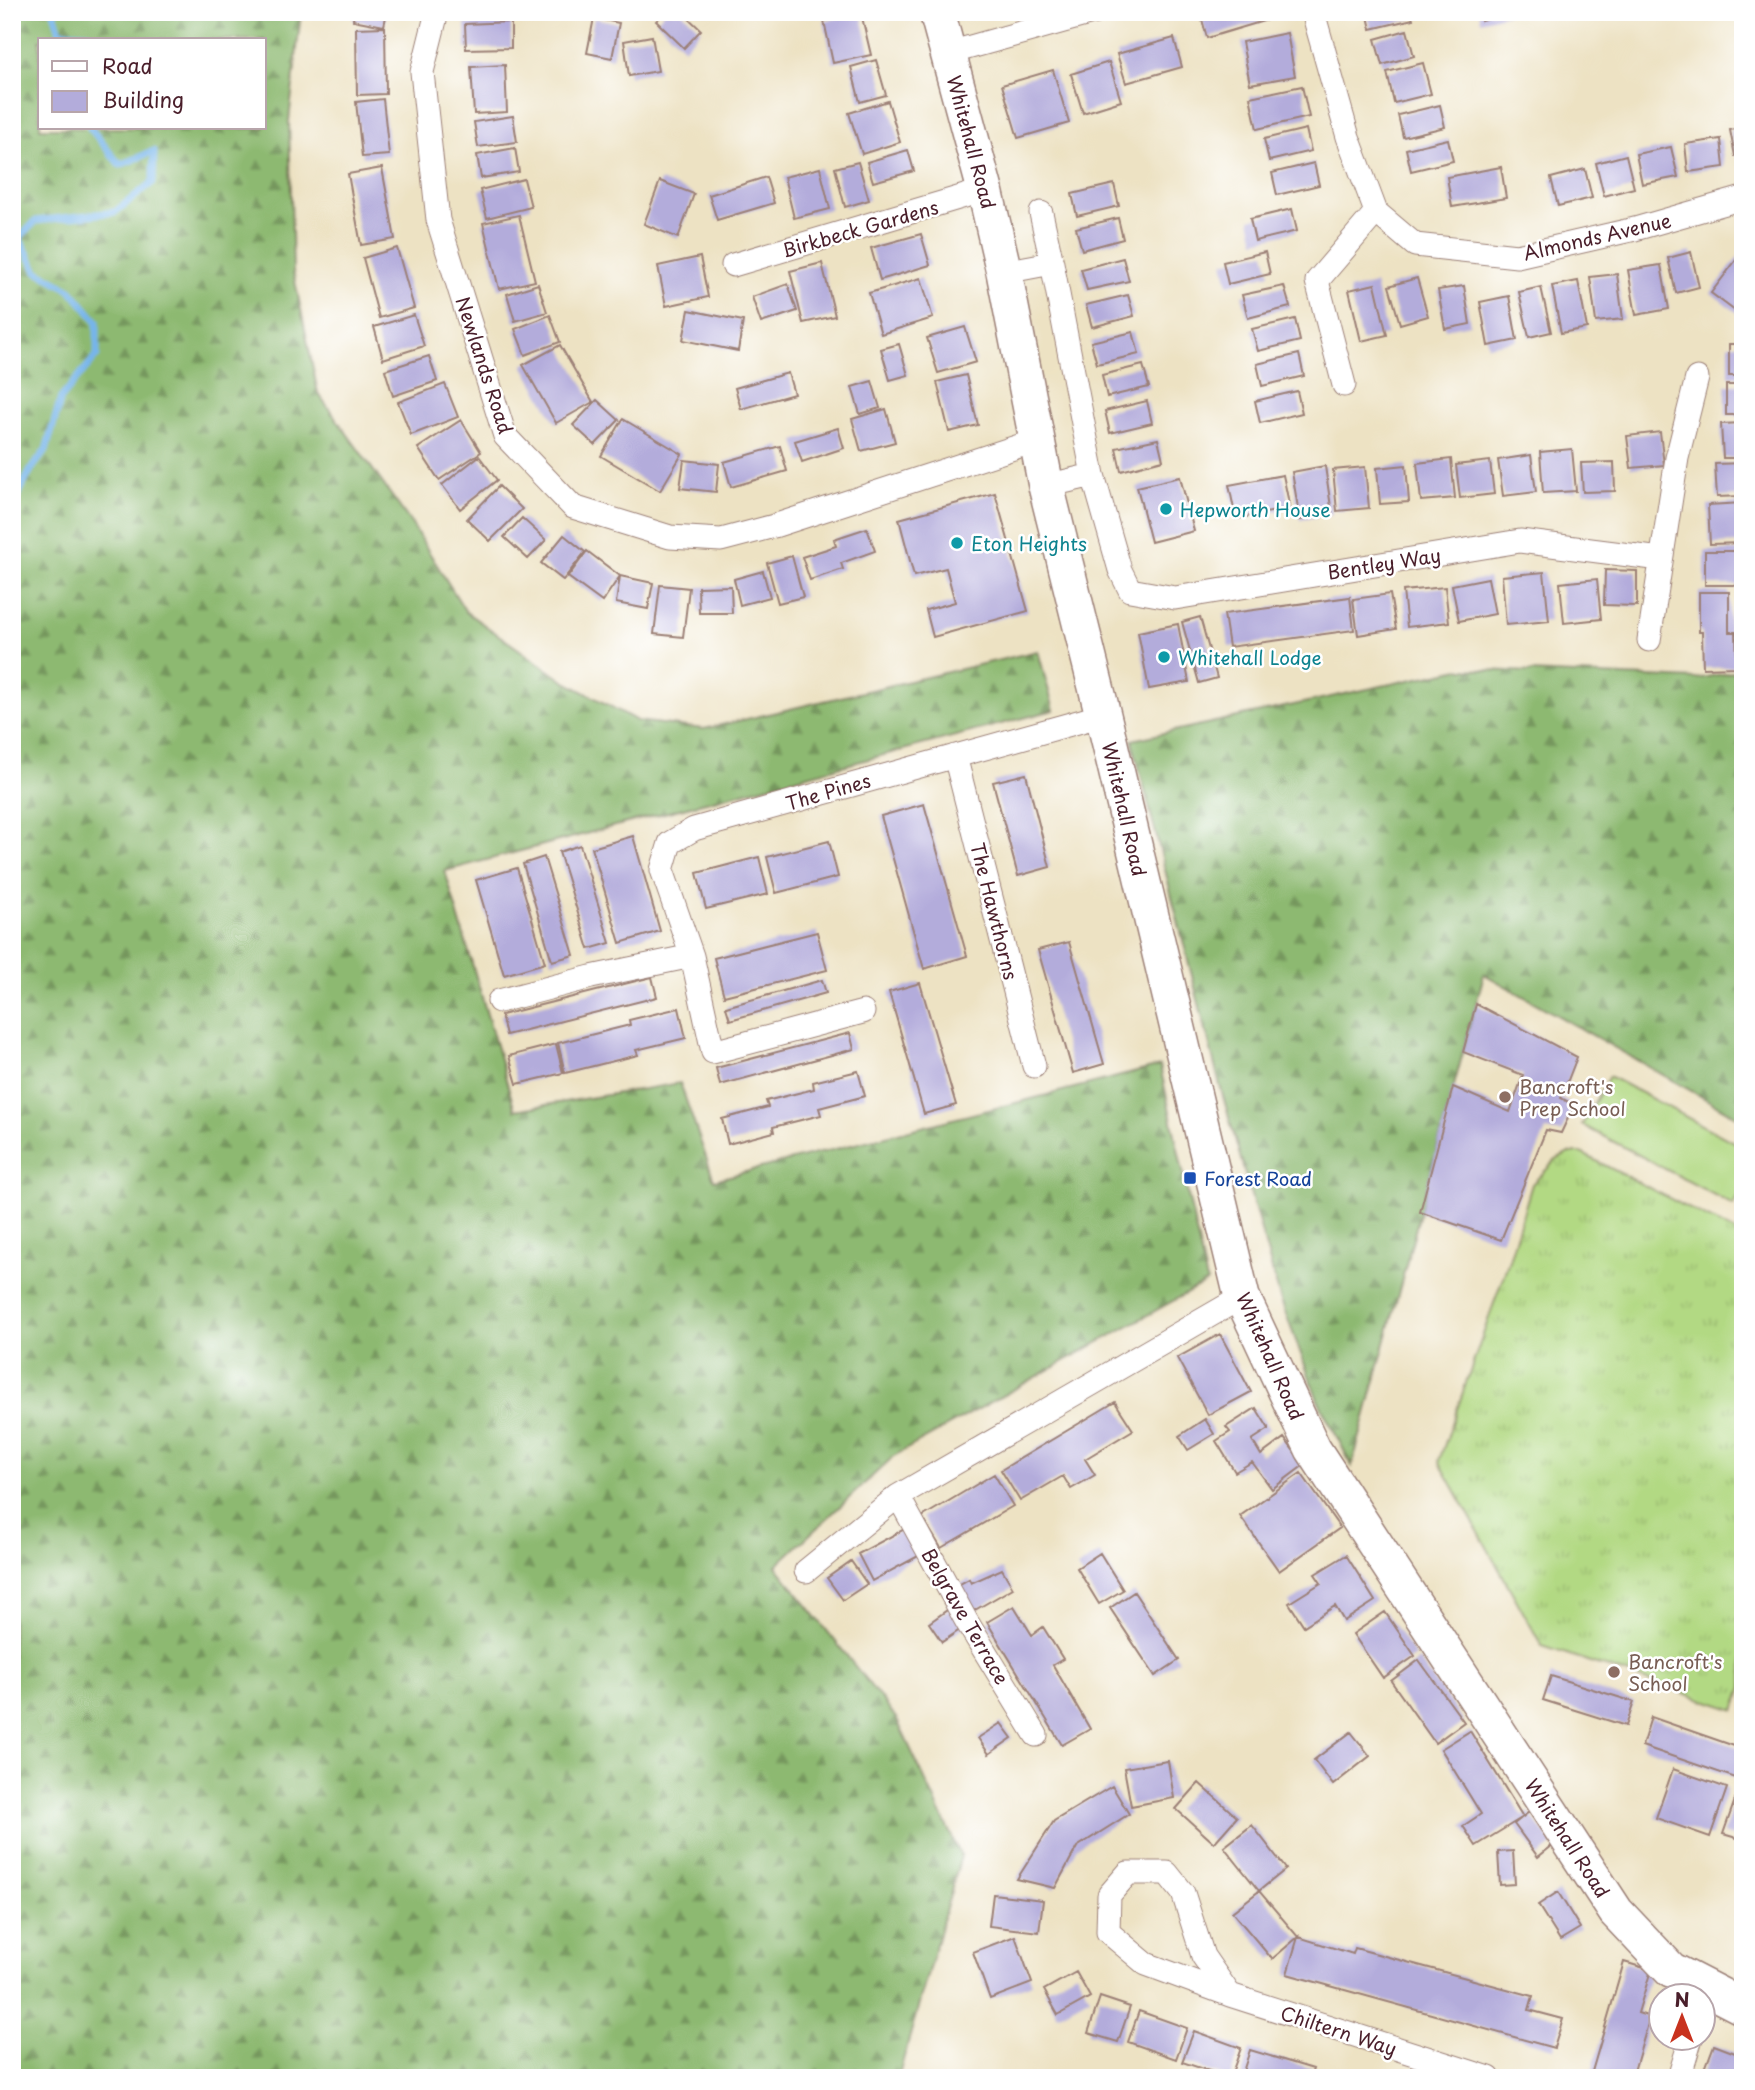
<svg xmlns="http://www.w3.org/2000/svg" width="1755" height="2090" font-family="'Playpen Sans',sans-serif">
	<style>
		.grass { fill: url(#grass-tufts); stroke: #7e7c57; stroke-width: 2 }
		.forest { fill: url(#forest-firs); stroke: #6c6c4e; stroke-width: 2; fill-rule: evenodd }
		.pitch { fill: #b2d983; stroke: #7e7c57; stroke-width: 2 }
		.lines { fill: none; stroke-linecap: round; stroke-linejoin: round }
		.stream { stroke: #77b5ea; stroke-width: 7 }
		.building { fill: #b3acdb }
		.minor-casing { stroke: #9c8077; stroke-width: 25 }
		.primary-casing { stroke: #9c8077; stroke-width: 38 }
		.minor { stroke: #fff; stroke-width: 23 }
		.primary { stroke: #fff; stroke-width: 35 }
		.culture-dot { fill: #0f9aa8; stroke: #fff; stroke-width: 2.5 }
		.education-dot { fill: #8d6e63; stroke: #fff; stroke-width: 2.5 }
		.transit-dot { fill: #1a4fb4; stroke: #fff; stroke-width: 2.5 }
		.labels { text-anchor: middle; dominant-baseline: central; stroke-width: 5; stroke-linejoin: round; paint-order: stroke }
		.street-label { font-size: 19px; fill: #4a1f2b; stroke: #fff }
		.culture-label { font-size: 19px; fill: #0d838f; stroke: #fff; text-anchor: start }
		.education-label { font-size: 19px; fill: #785e54; stroke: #fff; text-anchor: start }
		.transit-label { font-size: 19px; fill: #164399; stroke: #fff; text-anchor: start }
	</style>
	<defs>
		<pattern id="grass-tufts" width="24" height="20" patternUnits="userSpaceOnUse" patternTransform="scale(1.75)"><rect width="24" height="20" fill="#b2d983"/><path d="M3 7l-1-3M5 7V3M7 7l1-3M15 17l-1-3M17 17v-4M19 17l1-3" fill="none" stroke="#9bba71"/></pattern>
		<pattern id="forest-firs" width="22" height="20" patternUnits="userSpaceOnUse" patternTransform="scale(1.75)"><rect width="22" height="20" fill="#8db971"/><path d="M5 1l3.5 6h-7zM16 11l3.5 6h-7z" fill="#75965d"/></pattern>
	</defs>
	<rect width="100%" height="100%" fill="#fff"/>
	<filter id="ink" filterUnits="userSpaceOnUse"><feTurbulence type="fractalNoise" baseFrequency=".0143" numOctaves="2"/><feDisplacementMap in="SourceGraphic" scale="14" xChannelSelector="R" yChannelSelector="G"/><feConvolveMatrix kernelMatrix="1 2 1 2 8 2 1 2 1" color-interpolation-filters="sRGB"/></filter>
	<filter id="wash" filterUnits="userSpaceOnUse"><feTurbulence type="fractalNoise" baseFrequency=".00686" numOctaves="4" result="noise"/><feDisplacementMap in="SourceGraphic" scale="28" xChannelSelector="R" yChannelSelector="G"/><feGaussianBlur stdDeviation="1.57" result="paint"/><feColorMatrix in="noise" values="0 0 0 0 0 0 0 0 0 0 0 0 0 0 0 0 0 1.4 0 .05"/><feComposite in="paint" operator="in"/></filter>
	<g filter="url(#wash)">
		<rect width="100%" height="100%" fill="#ede2c3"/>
		<path class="grass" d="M1569,1153H1581L1743,1236V1687L1735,1710L1542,1646L1439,1461L1509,1260L1532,1184L1556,1160Z"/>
		<path class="forest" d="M12,12H301L289,121L293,271L318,393L411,523L466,612L564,681L637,721L704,729L1038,651L1054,710L445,871L515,1110L680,1083L714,1180L1160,1066L1207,1282L894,1456L776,1566L896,1718L961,1856L898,2078H12ZM40,40H264V128H40Z
			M1460,669L1696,679L1743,670V1120L1484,974L1352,1466L1318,1400L1280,1298L1219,1082L1132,740Z"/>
		<path class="pitch" d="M1609,1076L1743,1147V1187L1733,1205L1582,1125Z"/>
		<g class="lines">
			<path class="stream" d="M54,12L60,32L89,34L91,40
				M12,506L31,470L46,450L61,398L97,355V321L71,290L37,271L19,238L36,221L115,212L153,182L154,151L120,165L90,128"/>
		</g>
		<g id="blocks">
			<path class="building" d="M354,12H387L384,26L353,20Z
				M468,12H525L524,17H466Z
				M665,12H682L701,30L684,48L656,21Z
				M1200,12H1276L1277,17L1207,38Z
				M1367,12H1411L1413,19L1371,29Z
				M1479,12H1510V13L1481,21Z
				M861,13L871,55L833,63L824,21Z
				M594,18L619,23L612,58L587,53Z
				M511,22V48L466,49L465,24Z
				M385,27L386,94L357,95L356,28Z
				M1407,30L1414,56L1382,65L1375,39Z
				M1287,33L1295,76L1250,84L1242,42Z
				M652,36L658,71L629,76L624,41Z
				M1174,38L1182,67L1126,83L1117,54Z
				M876,60L886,95L860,102L851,67Z
				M1109,62L1121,101L1083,113L1071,74Z
				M1423,63L1431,94L1394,103L1387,72Z
				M505,65L507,112L474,114L471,67Z
				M1053,70L1069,123L1018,138L1002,85Z
				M1302,86L1309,117L1257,129L1250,97Z
				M383,99L389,155L362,157L356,102Z
				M888,101L900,142L862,154L849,113Z
				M1440,105L1445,127L1403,137L1398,115Z
				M513,116L517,142L478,147L474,122Z
				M1743,127V155L1735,156L1730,130Z
				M1306,129L1311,151L1269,161L1264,139Z
				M1448,139L1453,161L1411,171L1406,149Z
				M1721,139L1724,167L1688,172L1685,144Z
				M1671,147L1678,177L1642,184L1636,154Z
				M515,148L519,172L481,178L477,155Z
				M908,150L914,171L873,182L867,162Z
				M1626,155L1634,188L1604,196L1596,163Z
				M858,162L869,200L845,207L835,168Z
				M1314,163L1319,185L1277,195L1272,173Z
				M1501,167L1506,198L1452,207L1447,177Z
				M382,168L395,239L361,245L348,174Z
				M820,168L830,209L794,218L784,177Z
				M1585,169L1592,198L1558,206L1551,178Z
				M766,177L774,203L717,220L709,195Z
				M524,179L531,207L487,218L480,190Z
				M660,181L694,194L678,238L644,224Z
				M1114,184L1119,206L1077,216L1072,194Z
				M1292,209L1297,231L1255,241L1250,219Z
				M519,215L535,281L499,289L483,223Z
				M1118,218L1123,239L1082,250L1076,228Z
				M921,234L930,265L880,280L871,248Z
				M397,248L414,308L379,318L363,258Z
				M1743,251V317L1711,293Z
				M1265,252L1270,274L1228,284L1223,262Z
				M1691,252L1699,287L1676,293L1668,258Z
				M700,257L708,297L666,306L658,266Z
				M1123,258L1129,281L1087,290L1081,269Z
				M822,263L835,316L803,323L790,271Z
				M1661,265L1669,309L1636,315L1628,270Z
				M1617,274L1623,319L1596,322L1590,277Z
				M921,278L933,318L881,334L869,293Z
				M1417,278L1428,316L1400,324L1389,286Z
				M1578,281L1587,328L1561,333L1552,286Z
				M538,284L547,312L515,321L507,294Z
				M788,284L797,311L761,323L752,297Z
				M1375,284L1387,335L1361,341L1349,290Z
				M1284,286L1290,307L1248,318L1242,295Z
				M1464,286L1470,324L1445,329L1438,290Z
				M1541,287L1551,332L1529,337L1519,292Z
				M1128,295L1134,316L1092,327L1086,305Z
				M1509,296L1517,340L1488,346L1480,302Z
				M689,310L743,321L738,351L683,340Z
				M414,315L424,346L383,359L374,327Z
				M550,315L560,342L525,355L515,329Z
				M1295,319L1300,341L1258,351L1252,329Z
				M965,327L976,362L938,373L927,338Z
				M1133,332L1139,354L1097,364L1091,342Z
				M899,344L908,375L890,380L881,349Z
				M1729,344H1743V376H1729Z
				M560,345L593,402L556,423L523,365Z
				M1299,354L1304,376L1262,386L1257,364Z
				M429,356L437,381L393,396L385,370Z
				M1143,365L1149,387L1107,397L1102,375Z
				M788,373L794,394L741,409L735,388Z
				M966,375L978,425L949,432L937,382Z
				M872,381L880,408L860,414L852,387Z
				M445,384L458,417L411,435L398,402Z
				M1726,385H1743V415H1726Z
				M1297,391L1302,413L1260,423L1255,401Z
				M597,400L619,420L595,445L573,425Z
				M1147,401L1152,423L1110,433L1105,411Z
				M886,409L895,442L861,451L852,419Z
				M623,419L682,454L660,491L601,456Z
				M461,420L481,452L439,480L418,448Z
				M1743,423V458H1723L1721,424Z
				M838,428L844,448L802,462L795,441Z
				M1660,432L1664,465L1631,468L1627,436Z
				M1158,439L1163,460L1121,471L1116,448Z
				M780,446L787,471L731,487L724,462Z
				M1572,449L1576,491L1543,493L1540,452Z
				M1531,455L1536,492L1503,496L1498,460Z
				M479,456L497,480L460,509L442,485Z
				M1451,459L1455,498L1421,501L1417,463Z
				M684,460L719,464L716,492L680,488Z
				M1490,461L1494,494L1460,498L1456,465Z
				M1614,462L1615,491L1583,492L1581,463Z
				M1743,463V496L1717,497L1715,464Z
				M1406,465L1409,502L1380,504L1377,468Z
				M1325,466L1332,514L1300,520L1292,472Z
				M1365,467L1369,508L1337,511L1333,470Z
				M1283,475L1290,508L1236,519L1229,485Z
				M1180,477L1194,531L1151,542L1137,487Z
				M499,486L522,509L490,541L467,519Z
				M995,493L1028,611L933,637L926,610L955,602L946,568L914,576L899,519Z
				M1743,503V543L1710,544L1708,505Z
				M522,518L546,540L528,559L504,537Z
				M867,528L875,551L841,563L843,569L810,580L802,557L836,546L834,539Z
				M564,535L585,552L563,580L541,563Z
				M587,551L620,576L602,602L568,577Z
				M1705,551H1740V585H1705Z
				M792,556L803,597L778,603L767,563Z
				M1605,570L1637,571V606L1604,605Z
				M763,571L770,597L740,605L734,579Z
				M1544,572L1549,621L1506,625L1502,576Z
				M620,576L653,583L648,609L616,603Z
				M1488,578L1495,614L1459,621L1452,585Z
				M1597,579L1601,619L1564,623L1560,583Z
				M660,585L689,588L683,637L654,634Z
				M731,586L732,613H699L698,587Z
				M1445,587L1449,622L1407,627L1403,591Z
				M1699,592H1729V632H1736L1737,667L1703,668L1702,632H1699Z
				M1390,594L1396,629L1358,635L1353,599Z
				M1350,597L1354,630L1229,647L1224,614Z
				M1200,617L1217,678L1199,683L1182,622Z
				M1178,624L1189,682L1149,689L1138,632Z
				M1026,774L1050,867L1018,876L993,782Z
				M924,804L967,956L924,969L881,816Z
				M633,836L660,931L620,943L592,848Z
				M829,841L838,877L776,893L767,857Z
				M580,845L610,943L589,949L559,852Z
				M544,857L574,955L552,961L523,864Z
				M759,857L768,894L706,909L697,873Z
				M517,868L545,963L504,975L476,880Z
				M817,932L827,970L724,996L714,958Z
				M1069,942L1104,1064L1073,1073L1038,950Z
				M652,977L657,997L506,1035L501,1015Z
				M822,980L826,993L730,1020L726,1007Z
				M920,983L956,1105L924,1114L889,992Z
				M1476,1004L1577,1057L1561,1098L1574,1105L1561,1133L1546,1130L1501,1240L1420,1212L1453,1087L1510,1112L1523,1075L1463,1052Z
				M679,1008L686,1038L636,1050L638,1055L565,1073L558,1043L630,1025L629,1020Z
				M850,1033L854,1049L720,1085L716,1068Z
				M556,1044L563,1073L517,1084L509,1056Z
				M858,1071L865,1096L819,1108L821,1115L773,1127L774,1132L728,1144L722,1119L768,1107L766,1101L814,1089L813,1082Z
				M1220,1334L1251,1392L1208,1415L1177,1358Z
				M1115,1402L1133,1430L1085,1459L1095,1475L1071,1489L1063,1476L1020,1501L1001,1470Z
				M1256,1408L1269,1429L1252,1440L1261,1455L1284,1438L1304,1465L1272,1489L1252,1462L1235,1472L1216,1441L1230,1432L1226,1427Z
				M1205,1419L1214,1434L1188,1450L1179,1436Z
				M1301,1473L1340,1528L1279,1571L1240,1516Z
				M994,1474L1013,1506L941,1548L922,1517Z
				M910,1526L924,1553L872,1581L858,1554Z
				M1100,1553L1123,1590L1099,1604L1077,1568Z
				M1346,1555L1375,1601L1344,1621L1335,1606L1304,1626L1289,1603L1321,1583L1315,1574Z
				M851,1561L867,1584L843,1600L827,1578Z
				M1002,1569L1013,1588L968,1614L953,1588L969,1579L971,1583Z
				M1134,1592L1179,1660L1155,1676L1110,1608Z
				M1014,1606L1032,1635L1043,1627L1063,1659L1053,1665L1090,1729L1062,1745L987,1622Z
				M950,1608L964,1627L942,1642L929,1623Z
				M1385,1612L1415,1656L1383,1678L1353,1634Z
				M1419,1660L1464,1722L1435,1743L1391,1681Z
				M1551,1676L1634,1702L1626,1726L1543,1700Z
				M1651,1717L1743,1749V1840L1723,1834L1742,1780L1642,1746Z
				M1001,1723L1012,1738L989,1754L978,1738Z
				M1470,1731L1523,1817L1476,1846L1463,1826L1481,1814L1441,1749Z
				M1351,1732L1370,1756L1333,1785L1314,1760Z
				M1168,1761L1174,1798L1131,1806L1124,1768Z
				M1673,1769L1727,1788L1710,1837L1656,1818Z
				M1199,1783L1237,1817L1214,1843L1176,1809Z
				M1112,1786L1129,1814L1077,1847L1055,1888L1017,1879L1054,1821Z
				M1529,1812L1553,1845L1538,1857L1514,1824Z
				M1252,1825L1286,1869L1259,1891L1298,1937L1353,1954L1355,1948L1533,1996L1529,2010L1563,2019L1554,2048L1287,1974L1298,1937L1272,1959L1232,1912L1259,1891L1224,1847Z
				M1513,1851L1515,1884L1500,1885L1498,1852Z
				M1558,1892L1580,1928L1560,1940L1538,1905Z
				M993,1894L1043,1900L1039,1932L989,1926Z
				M1015,1936L1032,1983L990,1999L973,1952Z
				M1624,1962L1651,1970L1638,2013L1650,2017L1632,2078H1599L1591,2075Z
				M1076,1972L1090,1997L1058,2015L1044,1990Z
				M1100,1997L1130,2007L1118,2042L1088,2033Z
				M1139,2011L1187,2028L1176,2059L1128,2042Z
				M1194,2031L1241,2048L1230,2078L1182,2062Z
				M1714,2045L1743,2056V2078L1702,2077Z
				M1250,2050L1313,2069L1310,2078H1241Z"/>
		</g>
	</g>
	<g filter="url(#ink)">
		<use href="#blocks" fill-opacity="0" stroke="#9c8077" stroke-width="2"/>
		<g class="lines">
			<g class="minor-casing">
				<path id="minor" d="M437,12L422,72L438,220L505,436L573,507L670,537L721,540L774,526L1038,440
					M1313,12L1348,137L1376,212L1317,281L1344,385
					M949,53L1096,12
					M1376,212L1415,245L1517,256L1635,229L1743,198
					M1041,213L1052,263
					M733,265L985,190
					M1004,272L1052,263L1093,475
					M1046,486L1093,475L1120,570L1130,590L1175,598L1520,541L1661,559
					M1649,640L1677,458L1697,378
					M955,756L1034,1066
					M499,1001L591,977L692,956
					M863,1012L713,1052L692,956L662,870L670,843L694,829L1103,715
					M898,1496L967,1622L1036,1735
					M806,1571L898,1496L1242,1297
					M1230,1995L1203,1956L1183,1893L1167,1873H1128L1109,1895L1108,1932L1146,1964L1230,1995L1489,2078
					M1679,2078L1691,2038"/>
			</g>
			<g class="primary-casing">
				<path id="primary" d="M937,12L985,190L1004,272L1046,486L1103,715L1242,1297L1313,1449L1616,1912L1671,1970L1743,2007"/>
			</g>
			<use href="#minor" class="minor"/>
			<use href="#primary" class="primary"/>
		</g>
	</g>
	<g class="culture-dot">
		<circle cx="1166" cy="509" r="7"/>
		<circle cx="957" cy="543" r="7"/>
		<circle cx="1164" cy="657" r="7"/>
	</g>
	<g class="education-dot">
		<circle cx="1505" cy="1097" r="7"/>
		<circle cx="1614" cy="1672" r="7"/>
	</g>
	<rect class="transit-dot" x="1183" y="1171" width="14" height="14" rx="3.5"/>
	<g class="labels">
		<g class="street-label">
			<text transform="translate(972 142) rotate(75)">Whitehall Road</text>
			<text transform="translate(860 228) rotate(-16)">Birkbeck Gardens</text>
			<text transform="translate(1597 236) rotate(-13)">Almonds Avenue</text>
			<text transform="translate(485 365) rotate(72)">Newlands Road</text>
			<text transform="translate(1384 563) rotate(-9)">Bentley Way</text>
			<text transform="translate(828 791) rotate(-16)">The Pines</text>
			<text transform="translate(1125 809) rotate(77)">Whitehall Road</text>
			<text transform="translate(995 911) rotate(76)">The Hawthorns</text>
			<text transform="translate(1271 1356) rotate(66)">Whitehall Road</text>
			<text transform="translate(966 1616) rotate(60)">Belgrave Terrace</text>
			<text transform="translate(1568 1838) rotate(57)">Whitehall Road</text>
			<text transform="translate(1339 2030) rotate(18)">Chiltern Way</text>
		</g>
		<g class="culture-label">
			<text x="1180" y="509">Hepworth House</text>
			<text x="971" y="543">Eton Heights</text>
			<text x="1178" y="657">Whitehall Lodge</text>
		</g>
		<g class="education-label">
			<text x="1519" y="1086">Bancroft's<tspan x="1519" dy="22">Prep School</tspan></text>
			<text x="1628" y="1661">Bancroft's<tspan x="1628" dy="22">School</tspan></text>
		</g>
		<g class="transit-label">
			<text x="1204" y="1178">Forest Road</text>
		</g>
	</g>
	<rect width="1755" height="2090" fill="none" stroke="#fff" stroke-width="42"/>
	<rect x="38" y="38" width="228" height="91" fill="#ffffff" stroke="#b7a5aa" stroke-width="2"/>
	<rect x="52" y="61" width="35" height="10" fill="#ffffff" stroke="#b7a5aa" stroke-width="2"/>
	<text x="102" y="74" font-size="21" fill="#4a1f2b">Road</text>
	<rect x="52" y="91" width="35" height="21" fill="#b3acdb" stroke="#b7a5aa" stroke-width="2"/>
	<text x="102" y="108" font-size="21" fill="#4a1f2b">Building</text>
	<g transform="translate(1682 2017)"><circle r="33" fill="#ffffff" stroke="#b7a5aa" stroke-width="2"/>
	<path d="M0-5L12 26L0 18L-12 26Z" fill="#c8321e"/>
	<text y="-10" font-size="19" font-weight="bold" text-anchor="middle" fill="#4a1f2b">N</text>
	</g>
</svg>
